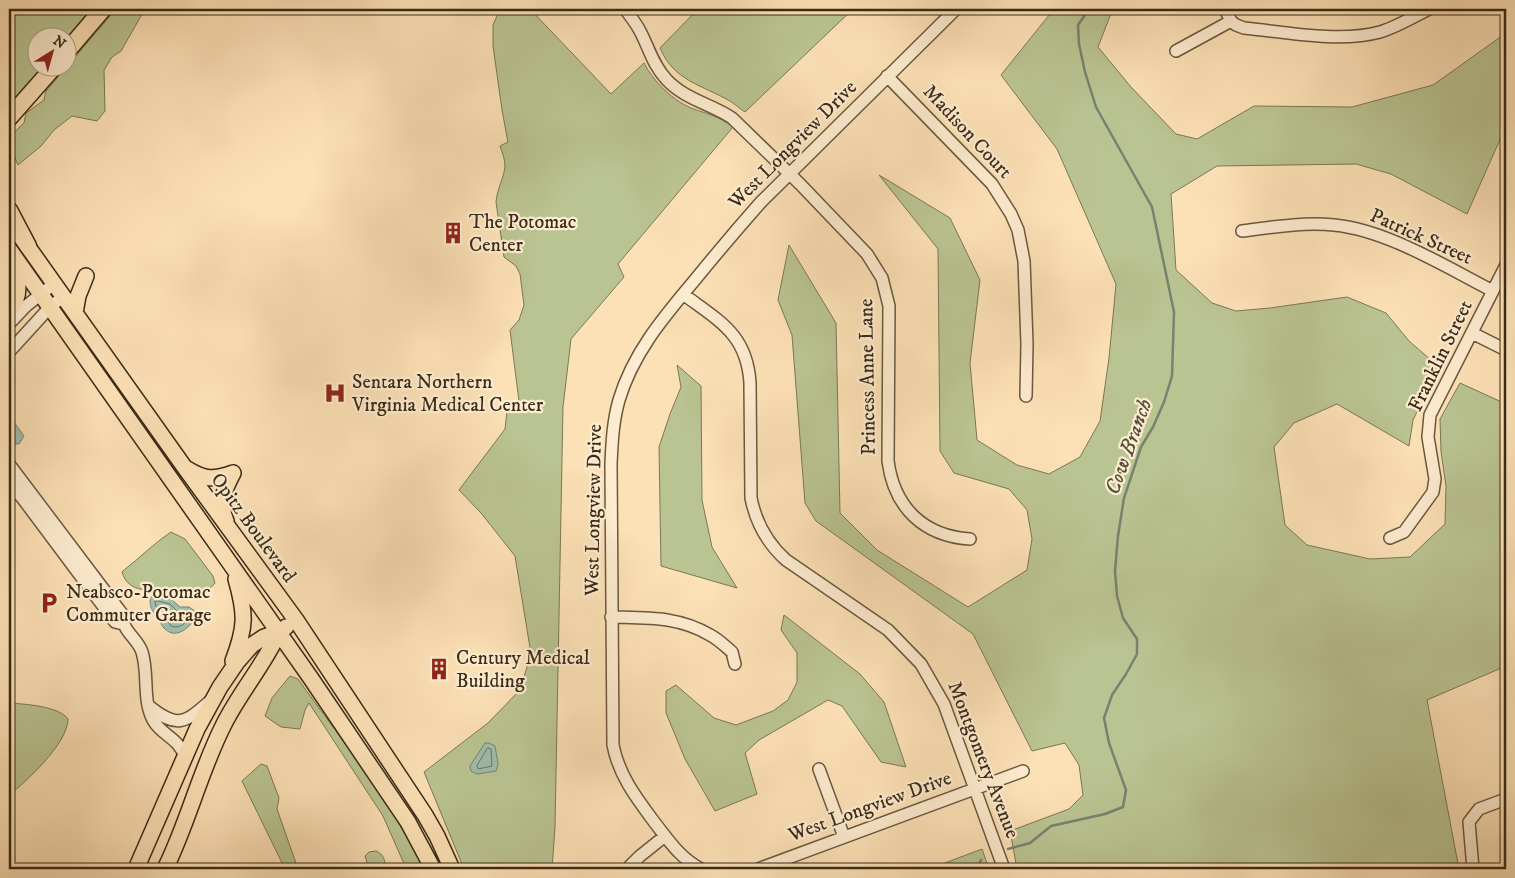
<svg xmlns="http://www.w3.org/2000/svg" width="1515" height="878" font-family="'IM FELL DW Pica',serif">
	<style>
		.green { fill: #bac492; stroke: #7a7854 }
		.water { fill: #9fbead; stroke: #778371 }
		.lines { fill: none; stroke-linecap: round; stroke-linejoin: round }
		.shore { stroke: #6c7462; stroke-width: 1 }
		.stream { stroke: #778371; stroke-width: 2.5 }
		.minor-casing { stroke: #6b583f; stroke-width: 14 }
		.major-casing { stroke: #3a2b17; stroke-width: 18 }
		.highway-casing { stroke: #3a2b17; stroke-width: 19 }
		.minor { stroke: #feecd0; stroke-width: 11 }
		.major { stroke: #fde1b6; stroke-width: 15 }
		.highway { stroke: #fde1b6; stroke-width: 16 }
		.labels { text-anchor: middle; dominant-baseline: central; stroke-width: 4.5; stroke-linejoin: round; paint-order: stroke }
		.street-label { font-size: 20px; fill: #3a2b17; stroke: #feecd0 }
		.poi-label { font-size: 20px; fill: #3a2b17; stroke: #feecd0; text-anchor: start }
		.water-label { font-size: 21px; font-style: italic; fill: #53503c; stroke: #feecd0 }
	</style>
	<rect width="100%" height="100%" fill="#fde1b6"/>
	<filter id="stains"><feTurbulence type="fractalNoise" baseFrequency=".004" numOctaves="4"/><feColorMatrix values="0 0 0 0 .2 0 0 0 0 .09 0 0 0 0 .02 0 0 0 .5 -.17"/></filter>
	<radialGradient id="worn" r=".72"><stop offset=".6" stop-color="#630" stop-opacity="0"/><stop offset="1" stop-color="#630" stop-opacity=".3"/></radialGradient>
	<path class="green" d="M24,9H94L68,40V38H38V68H44L9,105V20Z
		M116,9H145L121,51L112,57L104,70L105,111L97,121L72,116L54,130L41,146L18,165L9,145V137L24,123L26,113L44,100L46,91Z
		M500,9H530L611,94L644,63C653,81 672,100 691,108C707,114 719,116 733,127L618,264L624,277L571,339L563,407L555,827L552,869H464L424,772L488,723L520,690L531,654L515,556L481,513L459,490L505,429L508,402L519,401L510,330L519,320L524,305L520,274L516,266L504,257L496,202C497,189 504,178 505,166C505,159 502,152 500,146L508,142L502,110L493,46V25Z
		M698,9H853L745,112C740,109 735,104 730,101C702,85 674,81 660,48Z
		M1054,9H1119L1110,16L1098,47L1131,87L1176,134L1197,139L1254,106L1352,107L1433,85L1506,33V126L1467,214L1391,174L1356,164L1217,166L1171,194L1176,270L1212,303L1236,311L1270,308L1347,297L1386,313L1409,341L1439,367L1413,420L1409,446L1337,404L1294,423L1274,447L1285,525L1307,545L1370,559L1410,557L1445,524L1446,486L1441,452L1440,419L1460,383L1506,404V666L1427,700L1459,869H1017L1010,831L1069,809L1083,795L1079,765L1065,743L1032,751L973,634L816,521L805,503L792,335L778,300L789,245L836,323L840,513L877,550L968,607L1027,570L1032,539L1027,510L1009,489L954,473L940,451L938,249L879,175L950,218L980,280L970,363L977,440L1017,465L1049,474L1080,457L1100,421L1109,358L1116,284L1057,149L1001,75Z
		M677,365L701,386L702,500L712,547L737,588L661,566L659,447L670,414L681,387Z
		M171,532L185,539L213,576L215,583C210,589 204,594 196,595C186,597 142,591 134,587C128,584 124,579 122,572L124,570C140,558 154,543 171,532Z
		M784,615L860,674L884,702L906,767L881,762L842,706L828,700L759,740L745,753L757,794L715,811L685,759L666,713V691L676,685L714,718L736,725L773,711L788,700L797,682V653L781,630Z
		M290,676L298,679C342,740 390,801 424,869H399L405,866L383,816L309,703L305,710L300,729L281,727L265,716L272,698Z
		M9,703C24,704 59,706 68,719C68,743 27,781 9,795Z
		M261,764L267,766L279,798L277,809L298,869H285L242,781Z
		M982,849L989,869H929Z
		M376,851C384,854 385,861 386,869H369L365,856L369,852Z"/>
	<path class="water" d="M9,415L24,436L19,444H15L9,438Z
		M152,596L171,599L180,607H189L195,611L197,616C190,627 176,641 164,628C161,625 160,621 157,617C152,611 150,607 150,599Z
		M485,743H489L495,746L498,764L496,771L477,774L471,771L470,766Z"/>
	<g class="lines">
		<path class="shore" d="M158,601L170,604L178,612L188,613L190,616C185,624 180,629 171,626L156,606L155,602Z
			M488,748L491,749L492,766L478,769L477,766Z"/>
		<path class="stream" d="M1008,849L1030,843L1051,826L1105,814L1123,807L1126,790L1109,743L1104,718L1112,695L1126,674L1137,654V639L1123,618L1117,596L1115,571L1118,536L1124,498L1141,447L1153,427L1164,402L1172,376L1174,312L1152,207L1096,107L1085,72L1079,44L1078,25L1089,9
			M977,869L981,860"/>
		<g class="minor-casing">
			<path id="minor" d="M625,9C630,16 636,23 640,31C649,48 653,65 666,79C684,99 711,104 732,118L800,184L867,254L882,278L889,306L888,461C894,507 923,536 970,539
				M1225,9L1231,21
				M1176,51L1231,21L1236,25L1244,28C1285,32 1340,43 1380,32C1397,27 1413,17 1429,9
				M887,76L992,184L1011,214L1018,230L1024,261L1027,344L1026,396
				M1242,231C1273,227 1303,222 1334,225C1387,230 1446,267 1493,291
				M683,294C719,321 747,334 750,383L751,498C756,523 767,543 786,560L888,630L921,664L944,704L1004,869
				M9,324L26,306L55,283
				M1472,333L1506,350
				M9,352L50,307L64,296
				M9,464L123,615C122,632 137,637 142,652C149,674 142,699 153,720C162,736 178,737 185,757
				M9,482L23,499L115,622L123,624
				M1390,538L1404,532L1433,492L1435,479L1428,437L1430,415L1506,265
				M611,617C647,618 678,616 710,635C718,639 725,646 732,652L735,664
				M149,706C177,729 185,723 209,702
				M819,769L844,837
				M627,869L640,856L665,836
				M701,869C681,859 669,841 655,823C637,799 619,776 613,745L611,464C612,442 613,421 619,400C633,353 663,318 694,281C716,254 738,228 761,202L956,9
				M758,869L1023,771
				M1473,869L1469,822L1479,809L1506,799"/>
		</g>
		<g class="major-casing">
			<path id="major" d="M21,237L185,468L296,620L425,815L437,836L452,869
				M9,249L310,677L408,822L433,869
				M9,311C22,296 19,280 11,262
				M75,313L78,296L86,276
				M187,469C205,480 213,480 233,473
				M226,521C218,503 224,490 233,473
				M233,661C246,627 246,614 236,579
				M136,869L197,729L220,687L237,662L252,645L264,637L279,632L286,627
				M165,869C188,823 200,771 224,724C240,692 264,665 279,632"/>
		</g>
		<g class="highway-casing">
			<path id="highway" d="M68,50L103,9
				M9,118L53,68
				M9,210L28,246"/>
		</g>
		<use href="#minor" class="minor"/>
		<use href="#major" class="major"/>
		<use href="#highway" class="highway"/>
	</g>
	<defs>
		<g id="building-bare" transform="scale(1.725)"><path d="M-4-6H4V6H1V3H-1V6H-4ZM-2.5-4.3h1.7v1.8h-1.7ZM.8-4.3h1.7v1.8H.8ZM-2.5-1h1.7V.8h-1.7ZM.8-1h1.7V.8H.8Z" fill="#8f2418" stroke="#feecd0" stroke-width="2.5" paint-order="stroke"/></g>
		<g id="hospital-bare" transform="scale(1.725)"><path d="M-5-5h3v3.5h4V-5h3V5h-3V1.5h-4V5h-3Z" fill="#8f2418" stroke="#feecd0" stroke-width="2.5" paint-order="stroke"/></g>
		<g id="parking-bare" transform="scale(1.725)"><path d="M-3.5-5.5H1a3.5 3.5 0 0 1 0 7H-1V5.5H-3.5ZM-1-3.4V-.6H.8a1.4 1.4 0 0 0 0-2.8Z" fill="#8f2418" stroke="#feecd0" stroke-width="2.5" paint-order="stroke"/></g>
	</defs>
	<g fill-rule="evenodd">
		<use href="#building-bare" x="453" y="233"/>
		<use href="#hospital-bare" x="335" y="393"/>
		<use href="#parking-bare" x="49" y="603"/>
		<use href="#building-bare" x="439" y="669"/>
	</g>
	<g class="labels">
		<g class="street-label">
			<text transform="translate(967 132) rotate(47)">Madison Court</text>
			<text transform="translate(793 145) rotate(-45)">West Longview Drive</text>
			<text transform="translate(1421 237) rotate(24)">Patrick Street</text>
			<text transform="translate(1441 356) rotate(-64)">Franklin Street</text>
			<text transform="translate(868 377) rotate(-91)">Princess Anne Lane</text>
			<text transform="translate(594 510) rotate(-89)">West Longview Drive</text>
			<text transform="translate(253 528) rotate(54)">Opitz Boulevard</text>
			<text transform="translate(983 760) rotate(69)">Montgomery Avenue</text>
			<text transform="translate(870 807) rotate(-20)">West Longview Drive</text>
		</g>
		<g class="poi-label">
			<text x="469" y="222">The Potomac<tspan x="469" dy="23">Center</tspan></text>
			<text x="352" y="382">Sentara Northern<tspan x="352" dy="23">Virginia Medical Center</tspan></text>
			<text x="66" y="592">Neabsco-Potomac<tspan x="66" dy="23">Commuter Garage</tspan></text>
			<text x="456" y="658">Century Medical<tspan x="456" dy="23">Building</tspan></text>
		</g>
		<g class="water-label">
			<text transform="translate(1129 447) rotate(-70)">Cow Branch</text>
		</g>
	</g>
	<rect width="1515" height="878" fill="none" stroke="#fde1b6" stroke-width="30"/>
	<rect x="10" y="10" width="1495" height="858" fill="none" stroke="#3a2b17" stroke-width="2.5"/>
	<rect x="15" y="15" width="1485" height="848" fill="none" stroke="#3a2b17"/>
	<g transform="translate(52 52) rotate(37)"><circle r="24" fill="#feecd0" stroke="#b09f86"/>
	<path d="M0-4L9 19L0 12L-9 19Z" fill="#8f2418"/>
	<text y="-8" font-size="14" font-weight="bold" text-anchor="middle" fill="#3a2b17">N</text>
	</g>
	<rect width="100%" height="100%" filter="url(#stains)"/>
	<rect width="100%" height="100%" fill="url(#worn)"/>
</svg>
